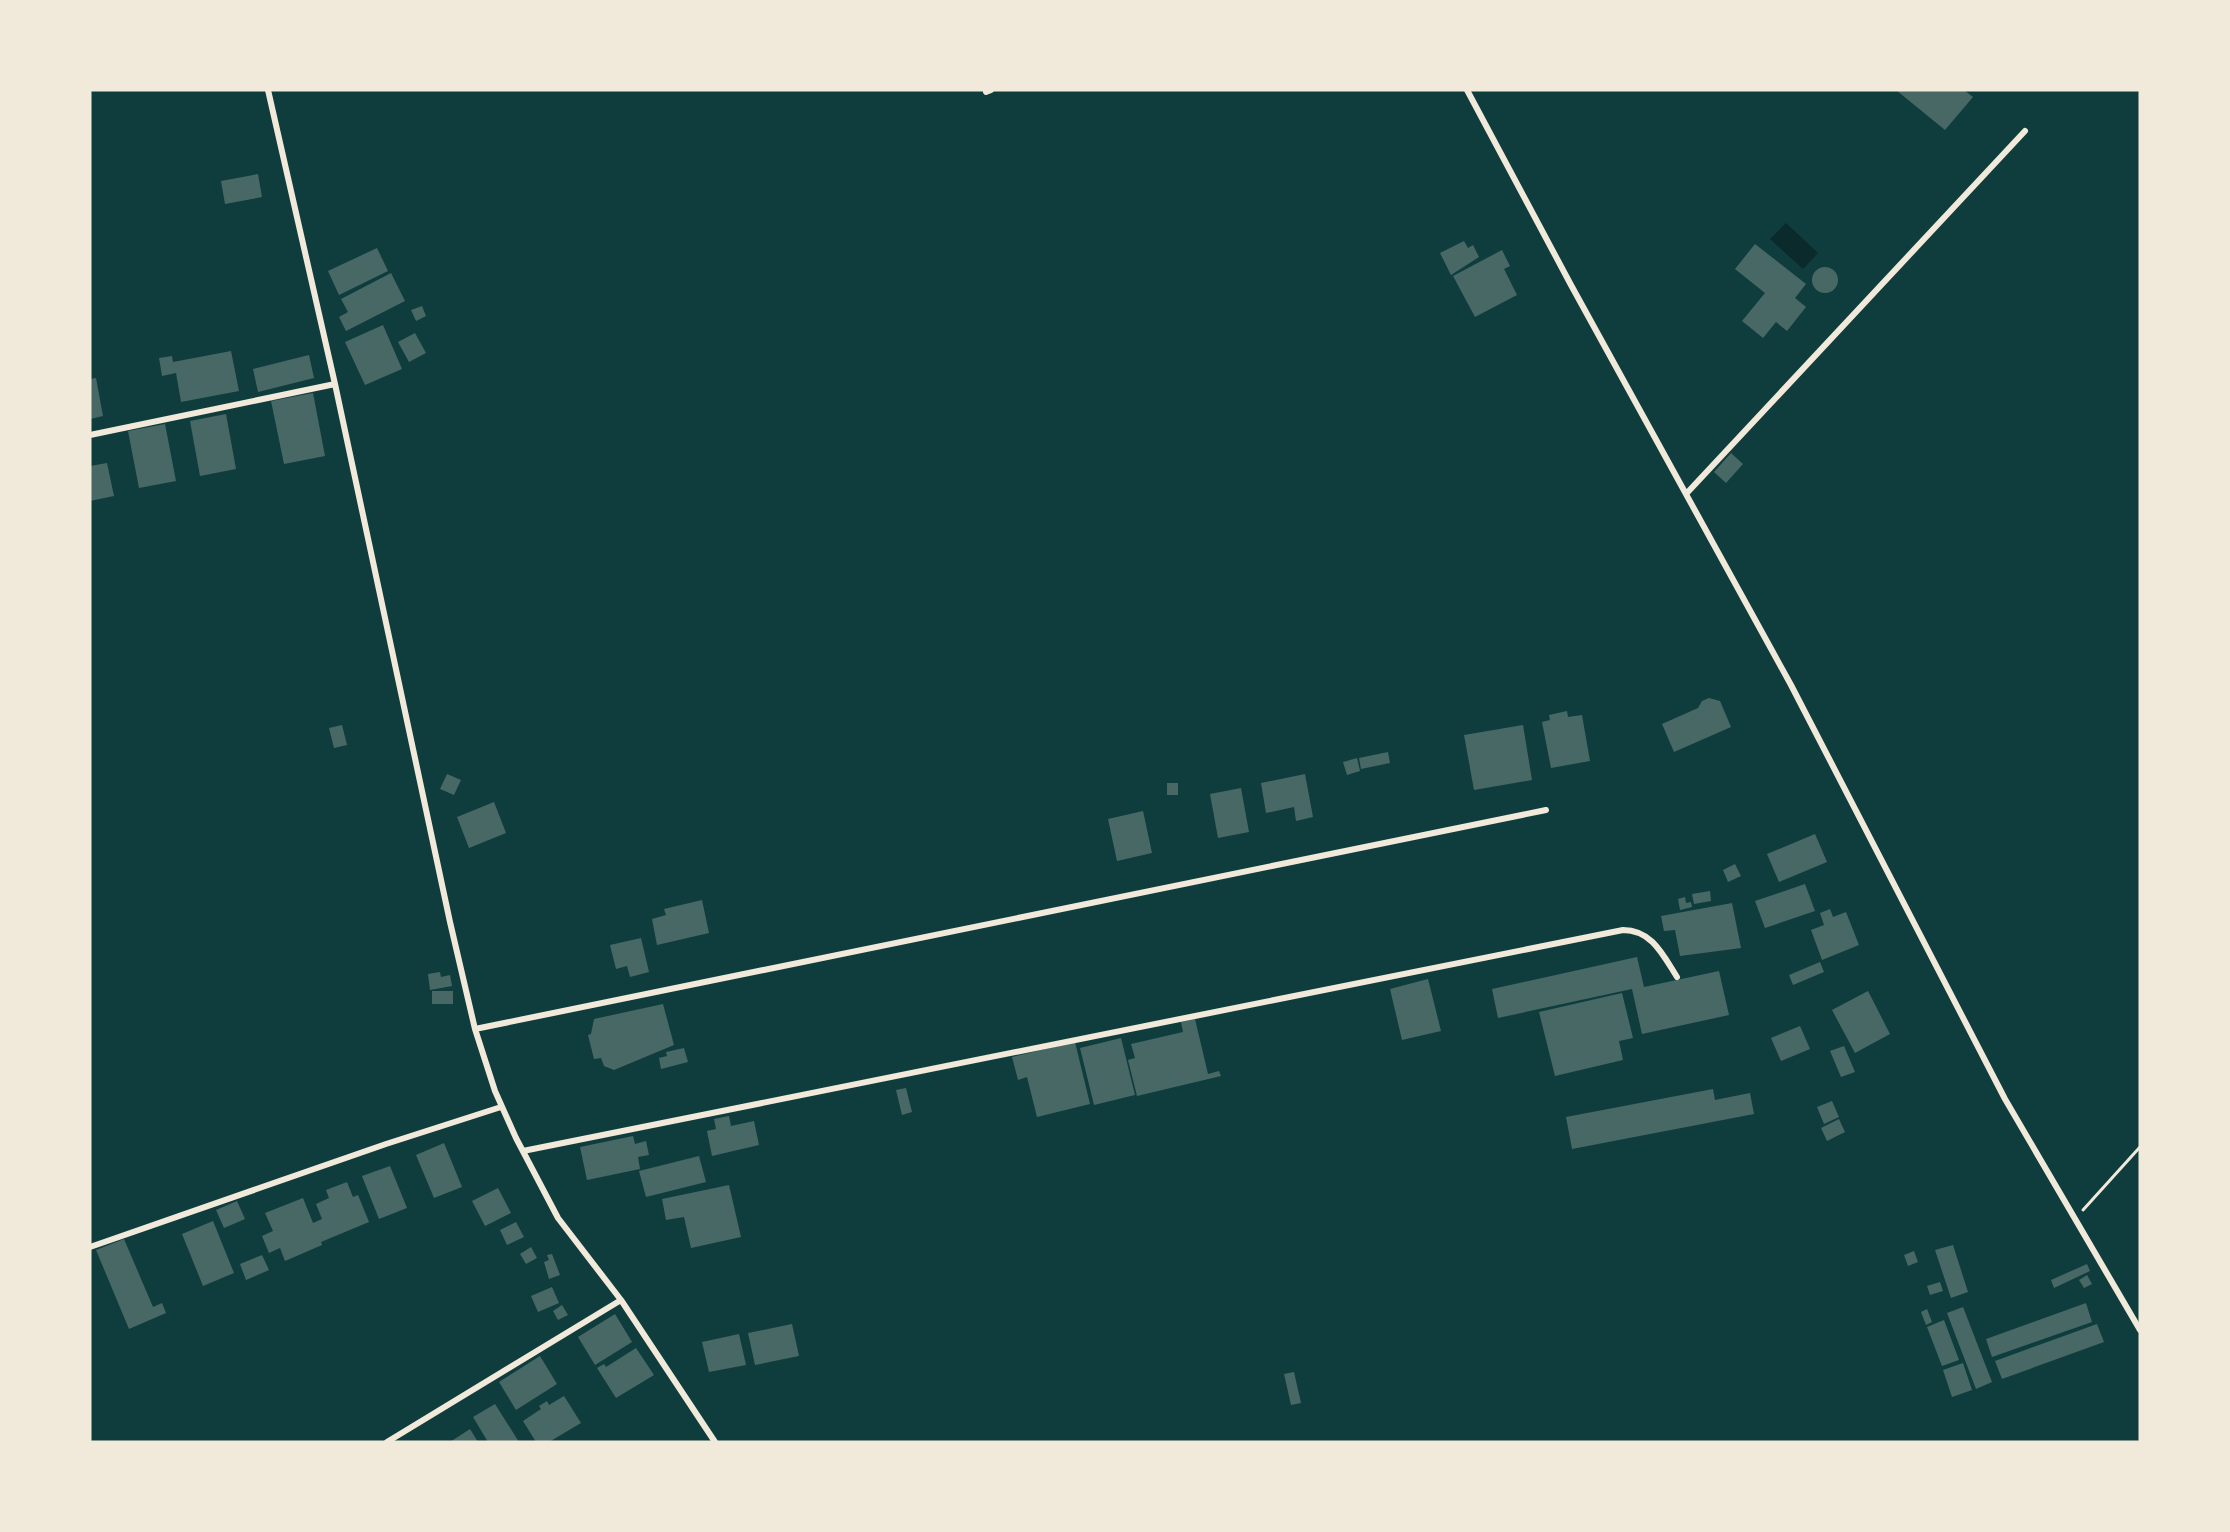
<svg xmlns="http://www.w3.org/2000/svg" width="2230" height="1532" font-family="'Titillium Web',sans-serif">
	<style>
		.water { fill: #0a2a2b }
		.building { fill: #486865 }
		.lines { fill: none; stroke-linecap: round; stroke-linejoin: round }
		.path { stroke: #f1e9da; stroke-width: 3 }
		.minor { stroke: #f1e9da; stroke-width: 6 }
	</style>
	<rect width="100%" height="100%" fill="#0f3d3e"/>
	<path class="water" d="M1786,223L1818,253L1803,269L1770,239Z"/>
	<path class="building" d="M1896,90H1964L1973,97L1945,130Z
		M258,174L262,197L225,204L221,181Z
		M1464,241L1468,248L1473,245L1479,257L1451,275L1440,253Z
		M1755,244L1806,284L1795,298L1806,307L1787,331L1776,322L1763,338L1742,321L1765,293L1735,269Z
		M377,248L388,271L339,295L328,271Z
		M1502,250L1510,266L1504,269L1517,295L1475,317L1453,276Z
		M1812 280a13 13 0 1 1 26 0a13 13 0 1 1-26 0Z
		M391,273L405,301L346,331L339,317L348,312L341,299Z
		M422,306L426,316L416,321L411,310Z
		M383,325L402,369L365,385L345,342Z
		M415,333L426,353L409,362L398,342Z
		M231,351L239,391L181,402L176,373L162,376L159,358L172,356L173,362Z
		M309,355L314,378L258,392L253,369Z
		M96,378L103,416L90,419V379Z
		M313,393L325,456L284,464L271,401Z
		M226,414L236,469L200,476L190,421Z
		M165,424L176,481L139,488L128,431Z
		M1731,453L1743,464L1726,483L1714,472Z
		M107,463L114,496L90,501V466Z
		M1709,698L1720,701L1731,727L1674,752L1662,724L1698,708L1702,701Z
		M1567,711L1568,717L1582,715L1590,761L1551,768L1542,722L1550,720L1549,715Z
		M342,725L347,745L334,748L329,728Z
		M1523,725L1532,780L1474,790L1464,735Z
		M1388,752L1390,763L1361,769L1359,758Z
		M1357,758L1360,771L1347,775L1343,762Z
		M447,774L461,780L454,795L440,789Z
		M1305,774L1313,817L1296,821L1294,807L1266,813L1261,783Z
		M1167,783H1178V795H1167Z
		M1241,788L1249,832L1218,838L1210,794Z
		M494,802L506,833L469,848L457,817Z
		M1143,811L1152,853L1117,861L1108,819Z
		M1815,834L1827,862L1779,882L1767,854Z
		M1735,864L1741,876L1728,882L1723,870Z
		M1805,884L1815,911L1765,928L1755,901Z
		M1710,891L1711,901L1694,904L1692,894Z
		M1685,897L1686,903L1691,902L1692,907L1680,910L1678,899Z
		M702,900L709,933L657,945L652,919L666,915L664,909Z
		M1732,903L1741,948L1680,956L1675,930L1664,931L1661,916Z
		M1830,909L1833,917L1846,912L1859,945L1822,960L1811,930L1824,925L1820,913Z
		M641,938L649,972L630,977L627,966L616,969L610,945Z
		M1637,957L1644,987L1719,971L1729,1015L1642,1034L1632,989L1498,1018L1492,989Z
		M1820,962L1824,972L1793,985L1789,975Z
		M440,972L441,977L450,975L452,986L430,990L428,974Z
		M1428,979L1441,1031L1402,1040L1390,989Z
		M432,991H453V1004H432Z
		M1868,991L1890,1034L1855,1053L1832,1010Z
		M1622,993L1633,1038L1619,1041L1623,1060L1555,1076L1539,1012Z
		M663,1004L674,1045L614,1070L604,1066L601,1058L594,1059L588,1035L591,1034L594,1019Z
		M1195,1019L1208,1074L1219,1071L1221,1076L1137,1096L1128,1060L1135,1058L1131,1044L1183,1032L1181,1022Z
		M1800,1026L1810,1049L1781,1061L1771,1038Z
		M1121,1038L1135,1095L1094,1105L1080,1048Z
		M1075,1042L1090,1104L1037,1117L1027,1077L1018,1080L1012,1057Z
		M1844,1046L1855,1072L1841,1077L1830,1051Z
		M684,1048L688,1062L661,1069L659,1058L667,1056L666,1052Z
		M906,1088L912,1112L902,1115L896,1090Z
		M1713,1089L1715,1100L1750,1093L1754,1114L1572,1149L1566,1117Z
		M1832,1101L1839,1117L1824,1124L1817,1107Z
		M729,1116L731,1126L754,1121L759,1145L712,1156L707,1131L716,1129L714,1119Z
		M1839,1119L1845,1132L1827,1141L1821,1128Z
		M633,1136L635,1144L646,1141L649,1155L638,1157L640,1169L587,1180L580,1147Z
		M444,1143L462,1187L434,1198L416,1155Z
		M699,1156L706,1182L646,1197L639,1171Z
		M390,1166L407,1208L379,1219L362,1176Z
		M347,1182L353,1197L358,1195L369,1222L321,1242L322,1245L285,1261L280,1248L269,1253L262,1236L273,1231L265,1213L303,1198L313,1223L322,1219L316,1204L329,1198L326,1190Z
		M729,1185L741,1237L691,1248L684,1217L666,1220L662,1199Z
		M498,1188L511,1213L485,1226L472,1201Z
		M237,1201L245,1219L224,1228L216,1210Z
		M213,1221L234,1273L203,1286L182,1234Z
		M516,1222L524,1237L507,1245L500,1230Z
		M124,1239L153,1307L162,1303L166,1313L129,1329L96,1250Z
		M1953,1245L1968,1292L1951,1298L1935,1250Z
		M531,1247L537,1258L526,1264L520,1254Z
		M1914,1251L1918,1262L1908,1266L1904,1255Z
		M552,1254L560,1275L549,1279L544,1262L549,1260L547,1255Z
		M262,1255L269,1270L246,1280L240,1264Z
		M2087,1264L2090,1271L2054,1288L2051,1280Z
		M2087,1275L2092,1284L2084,1288L2079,1280Z
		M1940,1282L1943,1291L1930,1295L1927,1286Z
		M552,1287L559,1303L538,1312L531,1296Z
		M2086,1303L2092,1322L1992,1357L1986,1339Z
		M562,1305L568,1315L558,1320L553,1311Z
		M1963,1307L1992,1382L1976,1389L1947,1313Z
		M1927,1309L1932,1322L1926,1325L1921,1312Z
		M615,1314L632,1342L595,1365L578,1337Z
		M1944,1320L1959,1360L1942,1366L1927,1327Z
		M792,1324L799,1356L755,1365L748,1333Z
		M2097,1324L2104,1342L2002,1379L1995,1361Z
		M739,1334L746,1365L709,1372L702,1342Z
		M636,1348L654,1375L616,1398L597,1368L604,1364L606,1367Z
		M540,1356L557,1384L516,1410L499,1382Z
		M1963,1363L1972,1390L1952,1397L1943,1370Z
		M1294,1372L1301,1403L1291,1405L1284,1374Z
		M564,1396L581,1423L549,1442H536L523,1421L541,1409L539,1406L547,1401L549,1405Z
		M495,1404L519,1442H488L473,1417Z
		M470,1429L478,1442H450Z"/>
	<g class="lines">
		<path class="path" d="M2083,1210L2140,1147"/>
		<path class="minor" d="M268,90L335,384L450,922L475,1029L495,1091L516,1138L558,1218L621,1300L715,1442
			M1467,90L1571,285L1791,685L2005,1099L2140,1330
			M986,92L991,90
			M90,435L335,384
			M1686,494L2025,131
			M475,1029L1546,810
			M523,1151L1623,930C1652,930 1663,955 1677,977
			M90,1247L386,1144L501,1107
			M387,1442L621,1300"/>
	</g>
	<rect width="2230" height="1532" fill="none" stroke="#f1e9da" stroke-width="183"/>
</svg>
